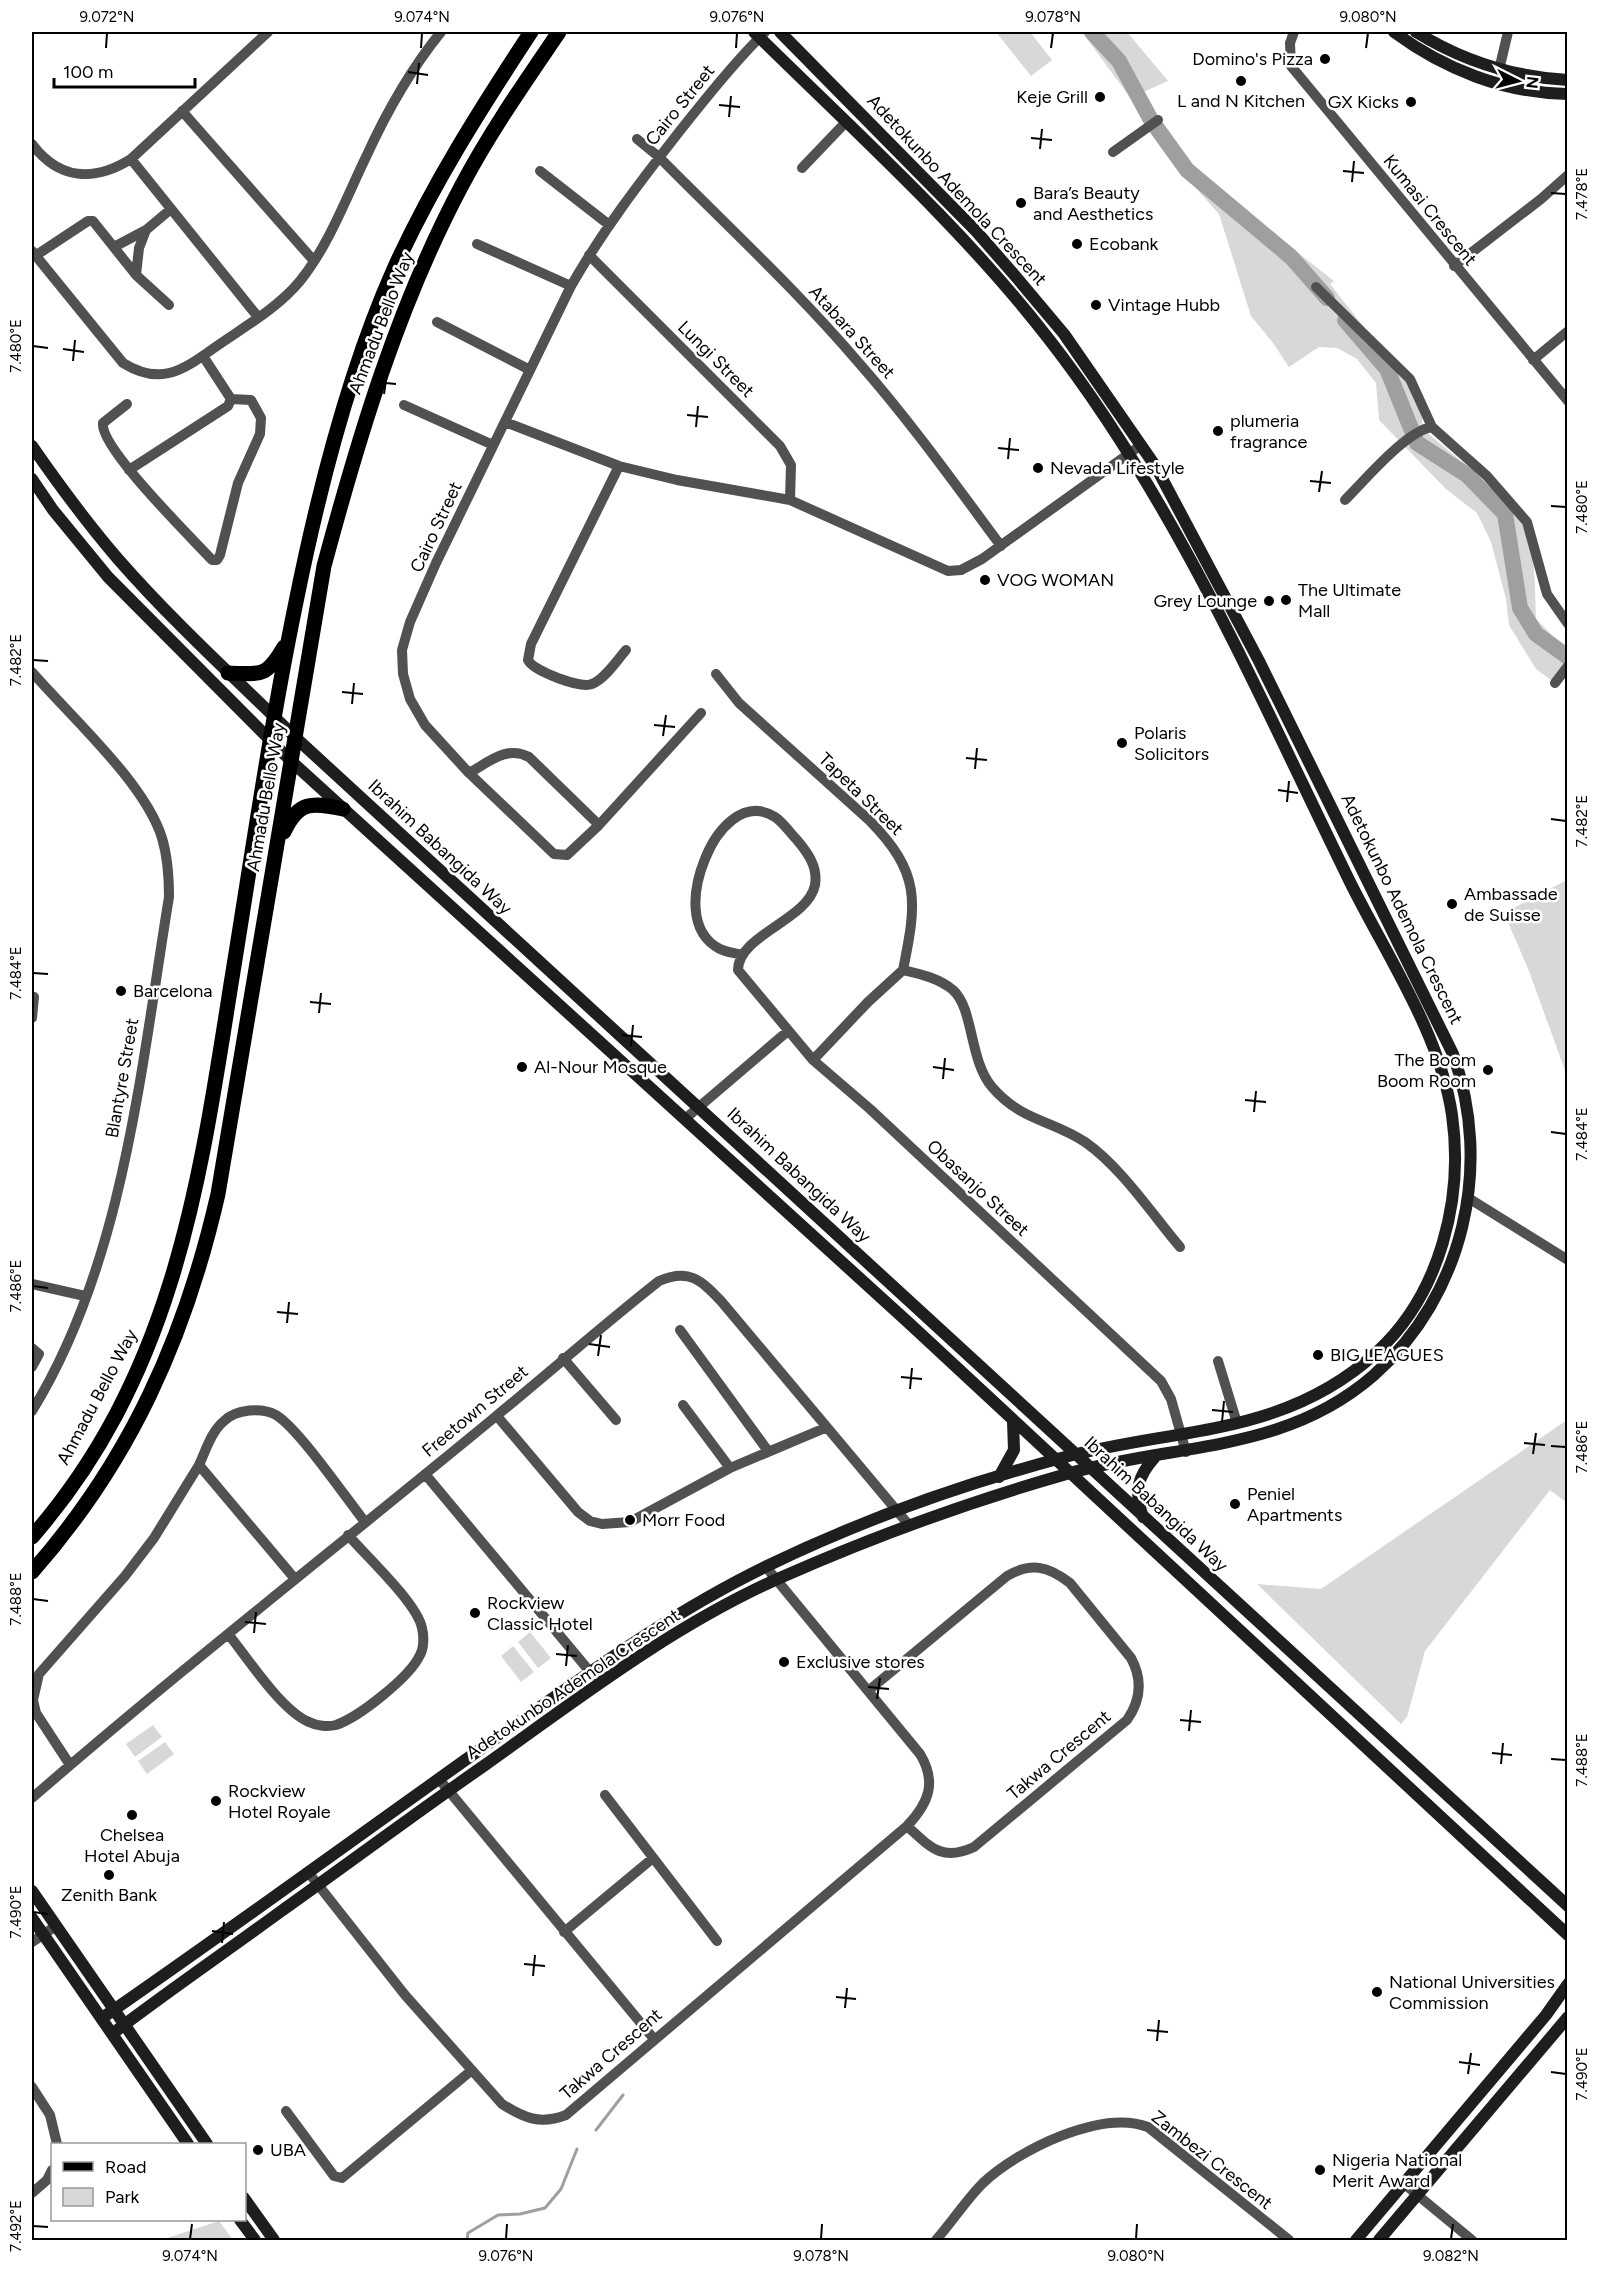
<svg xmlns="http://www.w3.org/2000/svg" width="1599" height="2272" font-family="Figtree,sans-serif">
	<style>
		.green { fill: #d8d8d8 }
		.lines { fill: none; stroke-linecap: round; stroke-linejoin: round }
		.stream { stroke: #9f9f9f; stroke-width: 3 }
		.river { stroke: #9f9f9f; stroke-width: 16 }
		.street { stroke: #515151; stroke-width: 10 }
		.secondary { stroke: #1e1e1e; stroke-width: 12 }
		.primary { stroke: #000; stroke-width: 15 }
		.ticks { fill: none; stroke: #000; stroke-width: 2 }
		.poi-dot { fill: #000; stroke: #fff; stroke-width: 2 }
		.labels { text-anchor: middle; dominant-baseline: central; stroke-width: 5; stroke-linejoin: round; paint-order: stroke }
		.poi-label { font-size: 18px; fill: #000; stroke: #fff; text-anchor: start }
		.street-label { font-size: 18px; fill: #000; stroke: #fff }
		.neatline { fill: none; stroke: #000; stroke-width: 2 }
		.ticks-label { font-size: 15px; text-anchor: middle; fill: #000 }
	</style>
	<rect width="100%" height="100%" fill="#fff"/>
	<path class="green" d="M996,32H1030L1052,60L1031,76Z
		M1082,32H1127L1168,81L1141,93L1190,168L1334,281L1330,284L1408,383L1422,408V428C1451,454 1508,495 1525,528C1536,551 1535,593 1536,619L1567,650V674L1555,683L1536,669L1509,625L1506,599L1491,542L1477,513L1446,489L1379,420L1376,383L1357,359L1337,348L1319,347L1289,367L1273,343L1251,316L1219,214L1200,193Z
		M1567,880V1076L1529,971L1504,913Z
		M1567,1420V1503L1550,1490L1425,1651L1407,1717L1401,1724L1257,1584L1321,1589Z
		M530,1632L551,1658L538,1668L518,1642Z
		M513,1646L534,1672L521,1682L501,1656Z
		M153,1725L162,1737L135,1757L126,1744Z
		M165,1742L174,1754L147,1774L138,1761Z
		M219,2221L233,2240H161Z"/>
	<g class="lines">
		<path class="stream" d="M596,2130L623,2095
			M467,2240L468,2233L498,2215L520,2214L545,2208L561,2189L577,2149"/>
		<path class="river" d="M1092,32L1119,61L1151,120L1187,170L1291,257L1327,298
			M1345,320L1387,369L1417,443L1467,475L1505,514L1520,608L1536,634L1568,657"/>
		<path class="street" d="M1294,32L1290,43L1291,66L1568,401
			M1499,70L1508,32
			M182,111L314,261
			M637,139L659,157C726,225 797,290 859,363C910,421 955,484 1001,546
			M32,144C59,180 94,182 131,159L268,32
			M1113,152L1158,120
			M131,159L258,317
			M802,168L846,122
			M540,171L608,224
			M477,244L571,286
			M114,247L146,230L171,209
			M32,251L123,363C160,386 182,371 214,348C242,328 277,309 300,281C329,245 346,198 366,157C386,113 411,69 441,32
			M589,255L780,446L791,465L790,500
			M35,256L88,221H93L136,275L169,305
			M1454,266L1541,199L1568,175
			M136,275L139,248L146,230
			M1316,287L1410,379L1432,427
			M437,322L530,370
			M1533,360L1568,331
			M127,404L103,423C99,447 192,538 212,560H217L220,555L238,483L260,434L261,418L251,400L231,399
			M404,405L493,445
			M505,422L619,466L677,480L790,500L948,571L961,570L982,559L1141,445
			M619,466L531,644L528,660C533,671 581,689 592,684C605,679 617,660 626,650
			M129,470L228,406L231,399L203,356
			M1345,500C1365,480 1406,431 1432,427L1487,476L1527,522L1547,594L1568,624
			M32,672C71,717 145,783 162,838C168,858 169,877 169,897C141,1067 124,1262 32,1411
			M716,674L739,703L869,820C921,873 917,901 903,970
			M1555,683L1568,666
			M701,713L599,825L567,855L554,854L469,773L425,725L410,699L403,674L402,650L410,622L436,563L571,286C603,230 640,182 679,132C706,98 734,63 765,32
			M469,773C489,762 507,745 529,757L599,825
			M742,955C735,953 726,952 720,949C687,932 693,888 705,859C716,831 743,797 775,817C783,822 790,833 797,840C808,853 818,867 815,885C808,920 738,935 738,970L813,1060L870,1109L1161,1381L1171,1399L1186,1452
			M32,1018L34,997
			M813,1060L868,1002L903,970C920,974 939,978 953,990C974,1009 969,1060 992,1087C1021,1121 1052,1120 1085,1142C1121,1167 1152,1214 1180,1247
			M686,1118L788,1031
			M1470,1199L1568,1260
			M32,1284L85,1296
			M680,1330L768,1451
			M32,1348L39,1354L32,1367
			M563,1358L616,1420
			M1218,1361L1237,1423
			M683,1405L730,1468
			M497,1416L578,1512L590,1521L602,1524L630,1522L730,1468L825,1428
			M425,1474L596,1679
			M295,1579L199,1465C206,1450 211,1432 224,1421C236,1409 262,1407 276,1415C299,1429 346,1498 365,1522
			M229,1635C248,1659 282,1711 309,1722C317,1726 328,1727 336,1725C359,1717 410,1677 420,1655C424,1648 424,1636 422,1628C417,1603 367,1557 348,1535
			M868,1691L1007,1576C1031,1562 1048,1566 1070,1583L1131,1658C1143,1680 1141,1700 1127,1720L974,1847C942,1862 930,1847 907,1826
			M70,1765L36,1713L33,1700L39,1674L125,1576L154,1538L199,1465
			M439,1779L654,2039
			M605,1795L717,1941
			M32,1798C183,1667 341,1544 495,1417C550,1372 603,1325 659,1281C689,1268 701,1280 721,1301L908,1524
			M308,1872L405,1995L502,2104C524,2118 540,2125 566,2115L907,1826C929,1803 937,1782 920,1754L766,1567
			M564,1932L653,1858
			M32,1942L56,1926
			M32,2087L50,2115L57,2144
			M286,2111L334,2176L342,2178L472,2070
			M1403,2183L1472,2240
			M32,2193L47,2180L52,2170
			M936,2240C952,2222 966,2200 983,2183C1018,2150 1101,2109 1148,2127L1289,2240"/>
		<path class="secondary" d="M1394,32C1444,69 1504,93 1568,94
			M1416,32C1463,61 1513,77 1568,80
			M32,446C59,485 87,523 118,559C173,622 236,679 296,738L1568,1906
			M32,479L53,510L108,577L291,761L910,1324L1568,1935
			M999,1477L1014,1450L1013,1421
			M1143,1517C1134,1491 1137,1477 1155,1457
			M32,1891L207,2144
			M32,1918L188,2144
			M102,2018C231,1929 358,1836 485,1746C576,1682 666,1615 767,1566C862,1520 963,1484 1065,1457C1178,1427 1284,1437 1377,1352C1440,1294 1464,1199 1452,1115C1440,1033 1386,955 1349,880C1258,694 1176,502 1048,338C961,226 854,131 754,32
			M112,2034C167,1992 224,1953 280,1912C349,1863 416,1813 485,1765C579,1698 675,1624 782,1577C875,1536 971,1501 1070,1473C1176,1443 1285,1453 1374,1375C1464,1295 1493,1166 1453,1054L1259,661L1156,467L1064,334L1017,278L976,231L780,32
			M244,2198L274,2240
			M240,2220L255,2240
			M1356,2240L1546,2015L1568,1984
			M1379,2240L1568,2017"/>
		<path class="primary" d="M228,673C261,674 266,678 284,647
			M284,832C298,801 312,802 343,809
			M32,1537C173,1375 199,1187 231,984C252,856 270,728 296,602C318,493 349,370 394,269C432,185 481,108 531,32
			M32,1572C130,1461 185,1338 218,1194L324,566C359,436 398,305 462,185C490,132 525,82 559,32"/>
	</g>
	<path class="ticks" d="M106,48L107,33M421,48L422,33M736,48L737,33M1051,48L1053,33M1366,48L1368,33M408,72L428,75M417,84L419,63M719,105L740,107M729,117L731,96M1031,138L1052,140M1040,149L1042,129M1343,171L1364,173M1352,182L1354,161M1551,193L1566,194M33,346L48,348M63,349L84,352M73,361L75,340M375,382L396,384M384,394L387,373M687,415L708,417M696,427L698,406M998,448L1019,450M1008,459L1010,438M1310,481L1331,483M1319,492L1322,471M1551,506L1566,507M33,660L48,661M342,692L363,694M352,704L354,683M654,725L675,727M663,736L666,715M966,758L987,760M975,769L977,748M1278,790L1298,793M1287,802L1289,781M1551,819L1566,821M33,973L48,974M310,1002L331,1004M319,1013L321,993M622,1035L642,1037M631,1046L633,1025M933,1067L954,1070M943,1079L945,1058M1245,1100L1266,1102M1254,1112L1256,1091M1551,1132L1566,1134M33,1286L48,1288M277,1312L298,1314M287,1323L289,1302M589,1344L610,1347M598,1356L601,1335M901,1377L922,1379M910,1389L912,1368M1212,1410L1233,1412M1222,1422L1224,1401M1524,1443L1545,1445M1551,1446L1566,1447M1533,1454L1536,1433M33,1599L48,1601M245,1622L266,1624M254,1633L256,1612M556,1654L577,1656M566,1666L568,1645M868,1687L889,1689M877,1699L880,1678M1180,1720L1201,1722M1189,1731L1191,1710M1492,1753L1512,1755M1551,1759L1566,1760M1501,1764L1503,1743M33,1912L48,1914M212,1931L233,1934M222,1943L224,1922M524,1964L545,1966M533,1976L535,1955M836,1997L856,1999M845,2008L847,1988M1147,2030L1168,2032M1157,2041L1159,2020M1459,2062L1480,2065M1551,2072L1566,2074M1468,2074L1471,2053M33,2226L48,2227M190,2239L192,2224M506,2239L507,2224M821,2239L822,2224M1136,2239L1137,2224M1451,2239L1453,2224"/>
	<g class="poi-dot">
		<circle cx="1325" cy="59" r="6"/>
		<circle cx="1241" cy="81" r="6"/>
		<circle cx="1100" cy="97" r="6"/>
		<circle cx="1411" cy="102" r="6"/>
		<circle cx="1021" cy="203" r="6"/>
		<circle cx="1077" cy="244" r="6"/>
		<circle cx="1096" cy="305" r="6"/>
		<circle cx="1218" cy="431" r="6"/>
		<circle cx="1038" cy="468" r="6"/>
		<circle cx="985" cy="580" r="6"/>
		<circle cx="1286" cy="600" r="6"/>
		<circle cx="1269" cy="601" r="6"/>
		<circle cx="1122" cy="743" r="6"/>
		<circle cx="1452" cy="904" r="6"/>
		<circle cx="121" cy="991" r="6"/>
		<circle cx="522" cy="1067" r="6"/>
		<circle cx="1488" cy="1070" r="6"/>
		<circle cx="1318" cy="1355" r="6"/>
		<circle cx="1235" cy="1504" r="6"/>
		<circle cx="630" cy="1520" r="6"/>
		<circle cx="475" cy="1613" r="6"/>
		<circle cx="784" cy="1662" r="6"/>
		<circle cx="216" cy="1801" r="6"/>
		<circle cx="132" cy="1815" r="6"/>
		<circle cx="109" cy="1875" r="6"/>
		<circle cx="1377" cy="1992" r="6"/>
		<circle cx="258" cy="2150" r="6"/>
		<circle cx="1320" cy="2170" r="6"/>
	</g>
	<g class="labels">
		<g class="poi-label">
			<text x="1313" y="59" text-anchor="end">Domino's Pizza</text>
			<text x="1088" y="97" text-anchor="end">Keje Grill</text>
			<text x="1241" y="101" text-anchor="middle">L and N Kitchen</text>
			<text x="1399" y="102" text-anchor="end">GX Kicks</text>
			<text x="1033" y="193">Bara’s Beauty<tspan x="1033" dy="21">and Aesthetics</tspan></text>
			<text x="1089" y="244">Ecobank</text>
			<text x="1108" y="305">Vintage Hubb</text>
			<text x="1230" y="421">plumeria<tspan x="1230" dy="21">fragrance</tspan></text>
			<text x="1050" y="468">Nevada Lifestyle</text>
			<text x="997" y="580">VOG WOMAN</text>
			<text x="1298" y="590">The Ultimate<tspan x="1298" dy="21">Mall</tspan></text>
			<text x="1257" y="601" text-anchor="end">Grey Lounge</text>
			<text x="1134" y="733">Polaris<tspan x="1134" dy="21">Solicitors</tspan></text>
			<text x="1464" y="894">Ambassade<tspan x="1464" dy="21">de Suisse</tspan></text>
			<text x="133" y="991">Barcelona</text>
			<text x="1476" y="1060" text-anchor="end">The Boom<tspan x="1476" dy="21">Boom Room</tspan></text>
			<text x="534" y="1067">Al-Nour Mosque</text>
			<text x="1330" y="1355">BIG LEAGUES</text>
			<text x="1247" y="1494">Peniel<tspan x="1247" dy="21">Apartments</tspan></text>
			<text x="642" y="1520">Morr Food</text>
			<text x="487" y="1603">Rockview<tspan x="487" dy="21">Classic Hotel</tspan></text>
			<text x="796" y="1662">Exclusive stores</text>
			<text x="228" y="1791">Rockview<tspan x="228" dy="21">Hotel Royale</tspan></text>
			<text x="132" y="1835" text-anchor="middle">Chelsea<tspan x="132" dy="21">Hotel Abuja</tspan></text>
			<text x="109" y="1895" text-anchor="middle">Zenith Bank</text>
			<text x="1389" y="1982">National Universities<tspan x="1389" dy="21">Commission</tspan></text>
			<text x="270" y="2150">UBA</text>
			<text x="1332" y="2160">Nigeria National<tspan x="1332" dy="21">Merit Award</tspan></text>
		</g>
		<g class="street-label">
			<text transform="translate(680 105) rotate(-51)">Cairo Street</text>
			<text transform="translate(957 190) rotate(47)">Adetokunbo Ademola Crescent</text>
			<text transform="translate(1430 210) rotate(51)">Kumasi Crescent</text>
			<text transform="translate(381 323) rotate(-69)">Ahmadu Bello Way</text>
			<text transform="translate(852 332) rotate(48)">Atabara Street</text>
			<text transform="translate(716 359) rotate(45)">Lungi Street</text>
			<text transform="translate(436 527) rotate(-65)">Cairo Street</text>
			<text transform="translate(861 794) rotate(44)">Tapeta Street</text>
			<text transform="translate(266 797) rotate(-80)">Ahmadu Bello Way</text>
			<text transform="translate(440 847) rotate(43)">Ibrahim Babangida Way</text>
			<text transform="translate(1402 909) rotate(64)">Adetokunbo Ademola Crescent</text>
			<text transform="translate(122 1078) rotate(-80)">Blantyre Street</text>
			<text transform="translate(799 1175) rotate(43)">Ibrahim Babangida Way</text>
			<text transform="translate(978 1188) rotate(43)">Obasanjo Street</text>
			<text transform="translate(97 1397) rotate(-62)">Ahmadu Bello Way</text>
			<text transform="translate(475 1411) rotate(-40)">Freetown Street</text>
			<text transform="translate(1156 1504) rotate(43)">Ibrahim Babangida Way</text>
			<text transform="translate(573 1684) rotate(-34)">Adetokunbo Ademola Crescent</text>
			<text transform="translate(1059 1755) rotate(-40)">Takwa Crescent</text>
			<text transform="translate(611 2054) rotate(-41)">Takwa Crescent</text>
			<text transform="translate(1212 2160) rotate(38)">Zambezi Crescent</text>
		</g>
	</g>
	<rect width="1599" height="2272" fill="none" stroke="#ffffff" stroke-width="66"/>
	<rect x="51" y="2143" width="195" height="78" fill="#ffffff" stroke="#999999" stroke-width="1.5"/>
	<rect x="63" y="2162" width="30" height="9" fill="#000000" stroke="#999999" stroke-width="1.5"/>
	<text x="105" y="2173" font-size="18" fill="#000000">Road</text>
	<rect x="63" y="2188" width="30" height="18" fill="#d8d8d8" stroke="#999999" stroke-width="1.5"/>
	<text x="105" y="2203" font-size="18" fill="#000000">Park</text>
	<g transform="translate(1518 81) rotate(96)" stroke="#ffffff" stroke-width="4.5" paint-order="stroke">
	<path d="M0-4.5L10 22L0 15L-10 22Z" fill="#000000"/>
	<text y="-9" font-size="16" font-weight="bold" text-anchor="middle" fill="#000000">N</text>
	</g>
	<path d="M54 78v9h141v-9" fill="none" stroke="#000000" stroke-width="3"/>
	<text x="63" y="78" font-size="18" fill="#000000" stroke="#ffffff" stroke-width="4.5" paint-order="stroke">100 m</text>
	<rect x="33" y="33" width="1533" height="2206" class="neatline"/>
	<g class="ticks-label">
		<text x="107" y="22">9.072°N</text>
		<text x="422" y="22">9.074°N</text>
		<text x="737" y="22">9.076°N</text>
		<text x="1053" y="22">9.078°N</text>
		<text x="1368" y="22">9.080°N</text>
		<text transform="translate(1582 194) rotate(-90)" y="5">7.478°E</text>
		<text transform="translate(16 346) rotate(-90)" y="5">7.480°E</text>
		<text transform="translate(1582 507) rotate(-90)" y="5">7.480°E</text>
		<text transform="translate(16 660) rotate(-90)" y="5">7.482°E</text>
		<text transform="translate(1582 821) rotate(-90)" y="5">7.482°E</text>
		<text transform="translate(16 973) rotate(-90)" y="5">7.484°E</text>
		<text transform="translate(1582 1134) rotate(-90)" y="5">7.484°E</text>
		<text transform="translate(16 1286) rotate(-90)" y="5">7.486°E</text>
		<text transform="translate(1582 1447) rotate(-90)" y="5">7.486°E</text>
		<text transform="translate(16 1599) rotate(-90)" y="5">7.488°E</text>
		<text transform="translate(1582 1760) rotate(-90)" y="5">7.488°E</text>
		<text transform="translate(16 1912) rotate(-90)" y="5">7.490°E</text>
		<text transform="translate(1582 2074) rotate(-90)" y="5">7.490°E</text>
		<text transform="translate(16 2226) rotate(-90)" y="5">7.492°E</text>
		<text x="190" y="2261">9.074°N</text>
		<text x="506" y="2261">9.076°N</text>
		<text x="821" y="2261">9.078°N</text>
		<text x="1136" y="2261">9.080°N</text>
		<text x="1451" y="2261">9.082°N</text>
	</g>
</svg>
